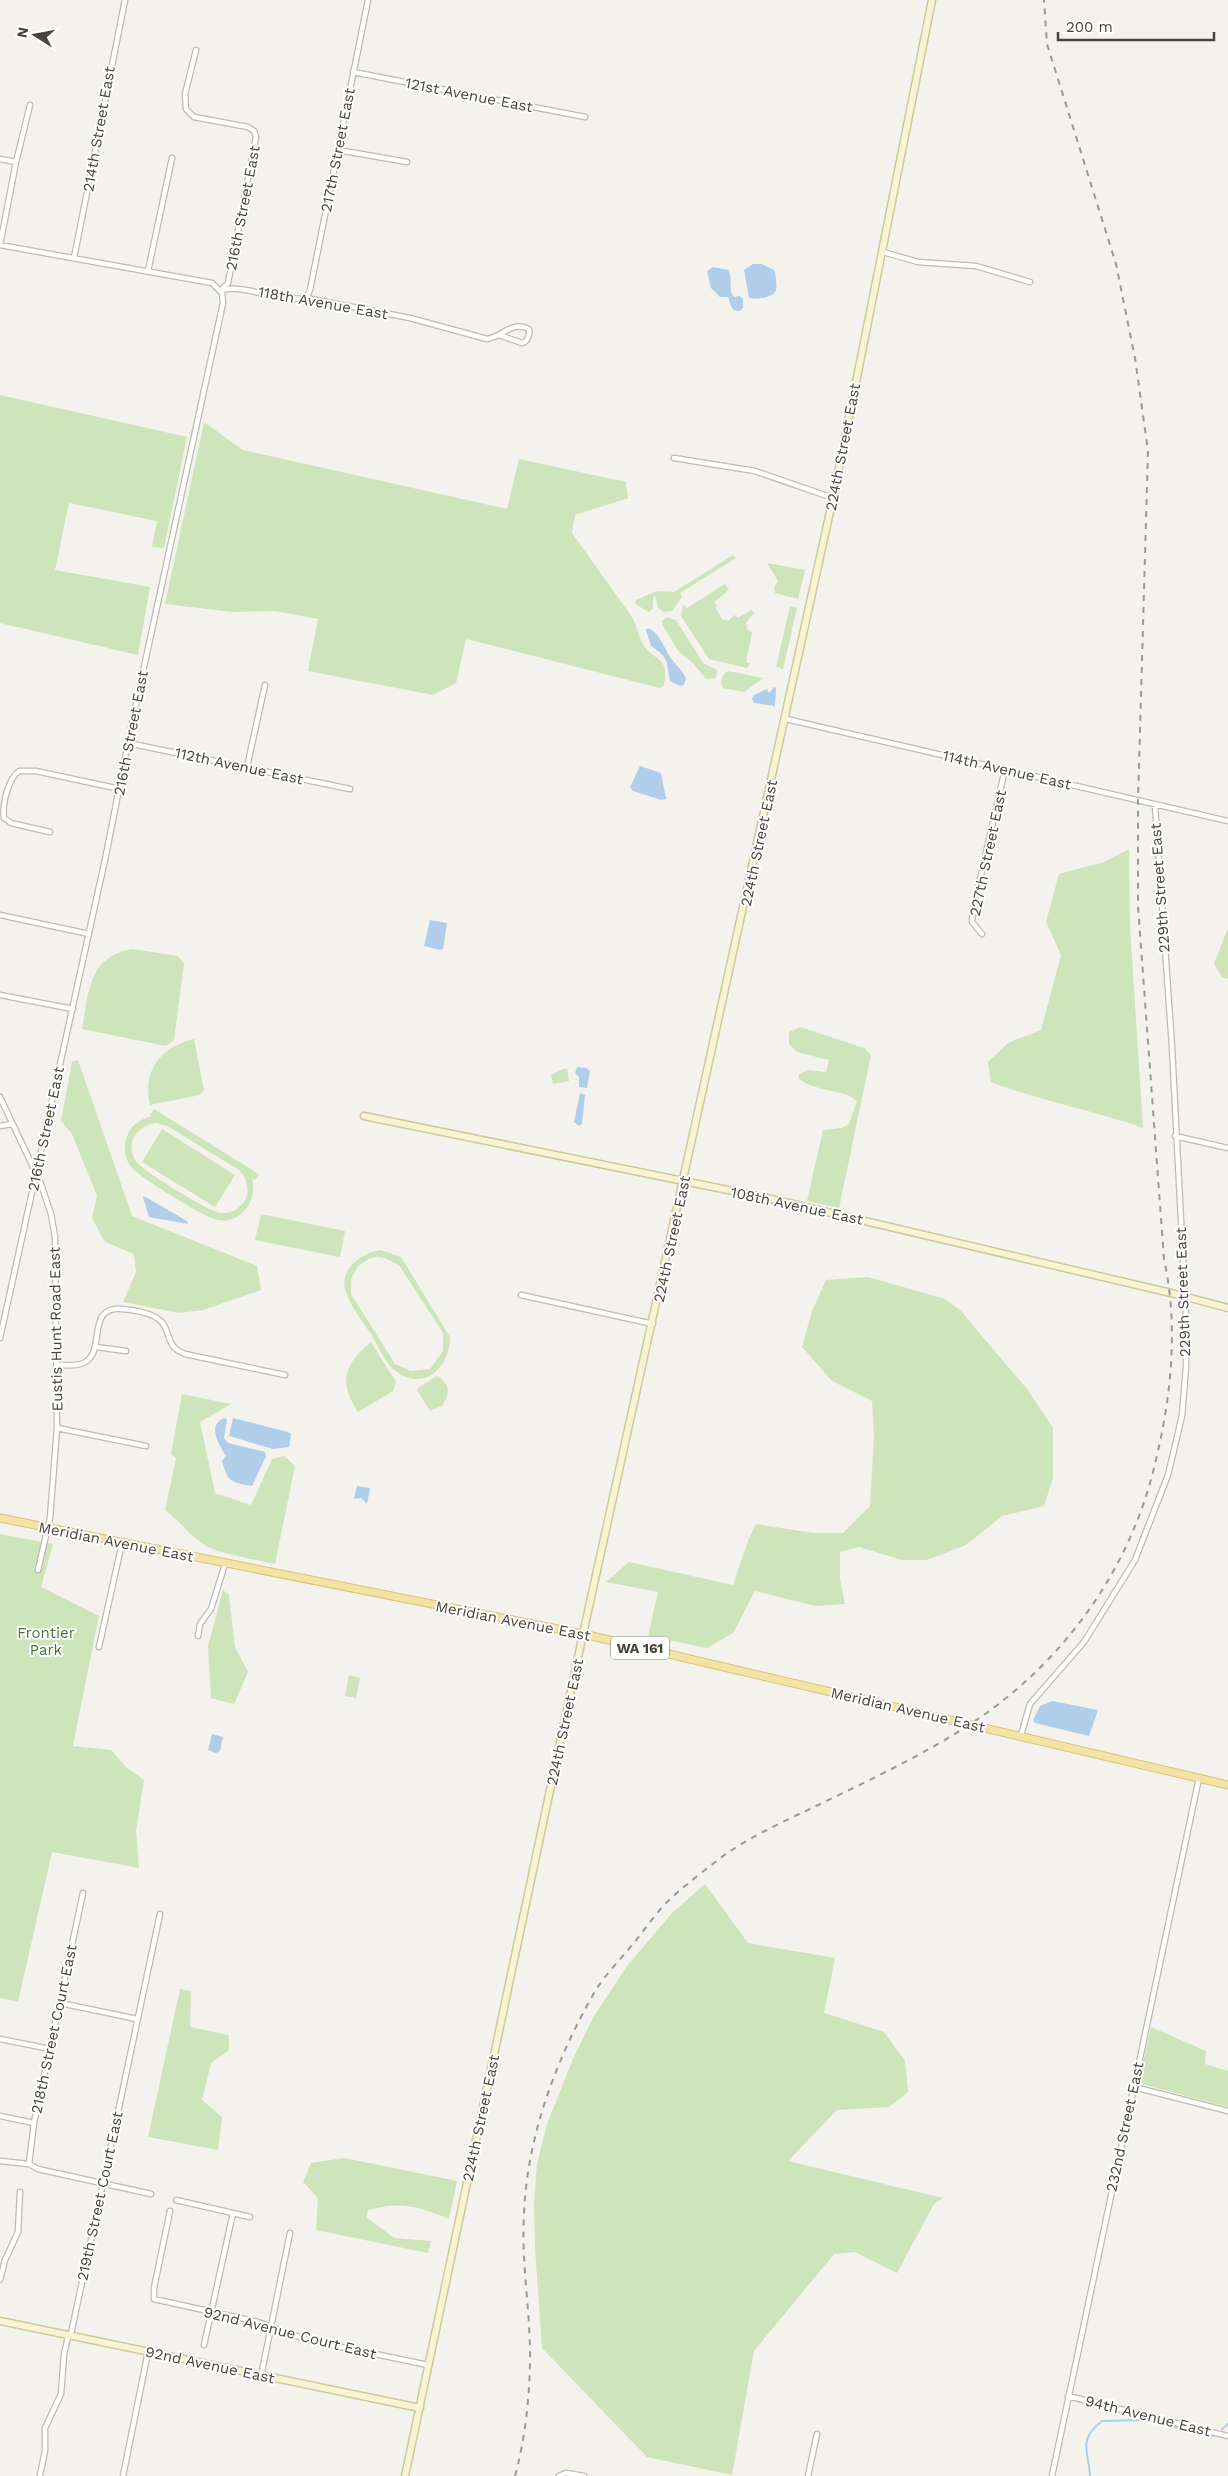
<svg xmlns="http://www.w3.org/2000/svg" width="1228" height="2476" font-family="'Work Sans',sans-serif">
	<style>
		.green { fill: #cee4ba; fill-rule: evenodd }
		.water { fill: #b0ceea }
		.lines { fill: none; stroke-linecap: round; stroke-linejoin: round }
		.stream { stroke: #b0ceea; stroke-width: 2 }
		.street-casing { stroke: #bfbbaf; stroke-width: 7 }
		.secondary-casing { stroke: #cfc7a1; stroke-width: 9 }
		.primary-casing { stroke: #d8c276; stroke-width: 9 }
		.street { stroke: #fff; stroke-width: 4.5 }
		.secondary { stroke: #f9f3d1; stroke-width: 6 }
		.primary { stroke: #f4e3a6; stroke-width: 7 }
		.rail { stroke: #999; stroke-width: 2; stroke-dasharray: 6 6; stroke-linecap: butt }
		.labels { text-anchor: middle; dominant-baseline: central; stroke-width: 4; stroke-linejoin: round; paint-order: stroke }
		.shield { fill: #fff; stroke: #7f7c75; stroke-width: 1 }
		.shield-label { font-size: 14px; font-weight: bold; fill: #48443a }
		.street-label { font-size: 15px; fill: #48443a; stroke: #fff }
		.park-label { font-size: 15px; fill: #477433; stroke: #fff }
	</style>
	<rect width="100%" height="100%" fill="#f4f2ec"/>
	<path class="green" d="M0,395L187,437L164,548L152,547L157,521L69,503L55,570L150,587L138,655L0,623Z
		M204,422L243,450L507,509L519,459L626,482L628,498L575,515L572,533L632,617C637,626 639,639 644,646C657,663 669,656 664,685L660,688L466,639L456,683L433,695L308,671L318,619L275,611L232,612L165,604Z
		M733,555L736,558L680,593L682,597L672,611L664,612L658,608L655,595L653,598V608L649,612L635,604L636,600L657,591L674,592Z
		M767,563L805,570L798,599L775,593L774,587L778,581Z
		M725,584L729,590L714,602L717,606L715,607L722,619L728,621L734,615L738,618L752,610L754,613L746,623L747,629L752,633L746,662L750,664L747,668L709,659L681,616L683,604L687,608Z
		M790,606L797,608L783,669L776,667Z
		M667,617L676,620L703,663L717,670L716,678L706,679L692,662L679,652L662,624V621Z
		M728,671L763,678L744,692L723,688C719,682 722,674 728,671Z
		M1129,849L1130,927L1143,1128C1093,1110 1040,1101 991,1082L988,1062L1008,1043L1041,1030L1061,955L1046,922L1059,874L1104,862Z
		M1228,928V979L1222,977L1214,964Z
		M132,949L178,956L184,964L174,1040L166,1046L82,1029C89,992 88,957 132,949Z
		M800,1027L864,1048L871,1055L839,1208L807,1201L823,1130L842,1128L849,1124L857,1101C844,1089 816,1092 799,1079V1074L807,1070L826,1072L829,1060L797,1052L789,1044V1032Z
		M194,1039L204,1090L200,1095L150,1105C142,1070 161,1047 194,1039Z
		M78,1060L132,1216L257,1266L261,1290L203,1310L179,1313L123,1302L136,1272L134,1254L105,1242L92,1218L97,1196L72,1134L61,1121L72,1062Z
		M563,1069H567L569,1081L553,1084L551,1075Z
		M154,1109L259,1174L255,1180L252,1178C258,1201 241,1224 217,1220C204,1217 139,1177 131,1167C124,1158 123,1145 128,1134C132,1124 141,1119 152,1116L150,1115ZM157,1123L169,1127L239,1170C246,1177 250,1188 246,1198C242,1208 231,1214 221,1213C211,1213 141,1170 136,1161C124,1144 138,1124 157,1123Z
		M162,1129L235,1175L215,1207L142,1162Z
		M261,1214L345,1231L340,1257L255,1240Z
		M381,1250L401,1257L450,1337C450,1366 426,1392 397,1372C386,1365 378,1346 371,1334C363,1322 352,1308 347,1295C336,1271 360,1253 381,1250ZM377,1257L385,1258L399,1265L443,1333V1351L430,1369L411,1371L395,1364L351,1294V1279L358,1266L370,1258Z
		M868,1277L945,1299L960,1310L1027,1389L1053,1428V1478L1044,1506L1002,1516L966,1545L927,1560H902L859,1547L840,1552V1579L845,1604L816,1606L755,1591L733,1633L707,1648L648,1636L658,1592L606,1582L629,1562L733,1585L748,1541L756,1524L813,1533H843L870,1506L874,1436L872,1401L832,1381L802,1347L812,1311L826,1280Z
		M371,1342L396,1382L393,1391L358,1412C338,1382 344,1364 371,1342Z
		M437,1376C450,1384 451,1393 442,1406L430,1411L417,1390L418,1388Z
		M182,1394L231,1404L200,1422L215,1493L251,1505L272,1459L284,1456L295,1466L275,1564C258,1560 215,1553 203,1544C188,1534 179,1520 165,1510L176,1458L171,1454Z
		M0,1534L53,1544L41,1587L99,1616L73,1746L111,1750L126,1767L144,1780L136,1831L139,1868L52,1852L18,2002L0,1998Z
		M223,1590L229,1595L235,1647L248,1672L234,1704L211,1698L208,1646Z
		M349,1675L360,1678L356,1698L345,1696Z
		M705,1884L748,1943L835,1958L824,2013L884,2032L905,2061L908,2092L889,2107L837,2110L788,2161L943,2198L934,2204L897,2273L855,2252L834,2254L754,2351L732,2475L647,2457L542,2348L535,2248L534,2204L537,2164L547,2124L573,2059L594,2016L627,1966L672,1913Z
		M180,1989L191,1991L190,2027L229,2035V2050L211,2063L202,2100L222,2117L218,2150L148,2137Z
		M1151,2027L1206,2051L1205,2064L1228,2071V2107L1141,2084L1139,2080Z
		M344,2158L457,2181L449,2219C417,2206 402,2201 368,2210L366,2217L394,2238L431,2241L428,2253L316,2230L318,2198L303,2182L311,2163Z"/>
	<path class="water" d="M753,264H762L774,270C776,273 777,288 776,290C774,298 755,300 749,298L744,270Z
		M713,267L728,270C734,279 727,289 734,297L740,296L743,299V308L740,311C730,311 731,304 728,297H720L711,288L707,271Z
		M648,628C662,634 664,651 673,661C678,667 682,670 686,678L684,685L680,686L670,681C666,661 670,659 651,646L646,630Z
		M774,687L776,688L775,706L754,703L752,699L754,695L767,689L769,693Z
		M640,766L661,773L666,799L661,800L633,791L630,787Z
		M430,920L447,923L443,949L440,950L424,946Z
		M577,1067L586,1068L590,1071L587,1088L579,1087V1077L575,1073Z
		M580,1093L585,1095L582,1124L579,1126L574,1122Z
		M144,1196L187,1221L188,1224L149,1217L143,1197Z
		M224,1418L227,1419L224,1438L228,1443L265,1452L266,1456L252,1486C230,1482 228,1482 222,1461L226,1456C220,1446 206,1426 224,1418Z
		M233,1418L288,1432L291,1434L289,1447L273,1449L229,1436Z
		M357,1486L370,1488L367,1504L361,1498L354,1499Z
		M1052,1701L1098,1710L1089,1736L1035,1723L1033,1720L1040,1706Z
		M212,1734L223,1737L220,1751L216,1753L208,1750Z"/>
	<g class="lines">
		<path class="stream" d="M1222,2429L1228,2424
			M1090,2476C1089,2452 1077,2440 1102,2421L1144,2420L1213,2436"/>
		<g class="street-casing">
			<path id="street" d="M196,50L185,94L186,109L194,117L248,127L254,131L256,137L228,283L222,289
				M353,72L585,117
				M338,150L407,162
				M0,159L16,162
				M0,245L212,283L222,293L223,303L134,713L106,855L0,1338
				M0,245L16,162L30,105
				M883,252L918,262L976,266L1030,282
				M74,258L125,0
				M148,271L172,158
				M221,290C249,284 277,303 306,298L410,318L487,339C502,337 513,320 529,329C530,334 528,342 522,343L499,335
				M306,298L310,290L368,0
				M674,458L755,471L833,498
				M786,719L1228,821
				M128,743L350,789
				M247,767L265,685
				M50,832L11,823L4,818C2,805 8,779 19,771H36L120,789
				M0,915L89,934
				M982,934L972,922L973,910L1005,769
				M0,995L73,1009
				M0,1097L41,1184L51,1214L55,1237L57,1428L50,1518L38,1570
				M0,1126L12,1124
				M1175,1136L1228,1148
				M521,1295L653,1324
				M96,1347L126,1351
				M57,1365C65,1365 74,1366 81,1364C109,1355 83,1306 122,1309C134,1310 157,1313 164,1325C171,1338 168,1348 185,1354L285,1375
				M57,1428L146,1446
				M198,1636L200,1624L211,1609L225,1564
				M99,1647L122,1543
				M1021,1735L1030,1704L1084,1642L1135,1560L1168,1475L1182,1416L1186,1367V1317L1172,1047L1155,805
				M60,2003L137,2019
				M0,2039L50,2049
				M1134,2087L1228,2111
				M0,2116L34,2123
				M0,2161L29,2164L38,2169L151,2194
				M29,2164L34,2123L83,1893
				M176,2200L250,2217
				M170,2211L154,2288V2299L258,2322L308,2340L428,2365
				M0,2280L5,2260L18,2232L20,2192
				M204,2345L233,2213
				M261,2376L290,2233
				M1068,2396L1228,2436
				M40,2475L45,2451V2428L61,2394L64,2354L68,2337L71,2334L160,1914
				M123,2476L148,2352
				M559,2476L566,2473L584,2476
				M808,2476L817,2434
				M1052,2476L1199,1778"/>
		</g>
		<g class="secondary-casing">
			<path id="secondary" d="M364,1116L767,1198L1171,1293L1228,1308
				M0,2321L420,2408
				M405,2476L583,1634L833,498L932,0"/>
		</g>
		<g class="primary-casing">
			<path id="primary" d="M0,1518L583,1634L1228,1785"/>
		</g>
		<use href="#street" class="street"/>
		<use href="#secondary" class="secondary"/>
		<use href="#primary" class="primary"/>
		<path class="rail" d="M515,2476C525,2439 529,2402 530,2364C531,2314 521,2264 524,2214C527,2136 556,2060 594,1993C604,1976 619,1961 632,1945C643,1932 653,1917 665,1904C682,1887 704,1871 723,1856C751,1836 785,1821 816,1806C868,1781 921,1756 969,1725C1060,1666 1128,1574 1154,1468C1171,1400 1179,1328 1164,1259L1138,906V800L1148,451L1135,358L1116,264L1047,44L1044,0"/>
	</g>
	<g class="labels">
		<rect class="shield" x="611" y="1636.5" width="58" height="23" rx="4"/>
		<g class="shield-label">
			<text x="640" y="1648">WA 161</text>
		</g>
		<g class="street-label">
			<text transform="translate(469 95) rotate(11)">121st Avenue East</text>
			<text transform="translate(99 129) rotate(-80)">214th Street East</text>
			<text transform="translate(338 150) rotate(-79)">217th Street East</text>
			<text transform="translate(243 208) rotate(-79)">216th Street East</text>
			<text transform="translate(323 303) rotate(10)">118th Avenue East</text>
			<text transform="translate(843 447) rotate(-79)">224th Street East</text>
			<text transform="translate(131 733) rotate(-79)">216th Street East</text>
			<text transform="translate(239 766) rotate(12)">112th Avenue East</text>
			<text transform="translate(1007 770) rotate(13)">114th Avenue East</text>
			<text transform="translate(759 843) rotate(-78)">224th Street East</text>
			<text transform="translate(988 853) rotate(-78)">227th Street East</text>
			<text transform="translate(1160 888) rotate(-94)">229th Street East</text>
			<text transform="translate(46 1129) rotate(-78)">216th Street East</text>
			<text transform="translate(797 1206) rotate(12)">108th Avenue East</text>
			<text transform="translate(672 1239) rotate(-78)">224th Street East</text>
			<text transform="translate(1183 1292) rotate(-92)">229th Street East</text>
			<text transform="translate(56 1329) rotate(-91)">Eustis Hunt Road East</text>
			<text transform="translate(116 1542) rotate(11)">Meridian Avenue East</text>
			<text transform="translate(513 1621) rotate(11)">Meridian Avenue East</text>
			<text transform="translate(908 1710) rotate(13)">Meridian Avenue East</text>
			<text transform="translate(565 1722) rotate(-78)">224th Street East</text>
			<text transform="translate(54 2029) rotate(-78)">218th Street Court East</text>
			<text transform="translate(481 2118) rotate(-78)">224th Street East</text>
			<text transform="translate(1125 2127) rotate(-78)">232nd Street East</text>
			<text transform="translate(100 2196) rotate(-78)">219th Street Court East</text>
			<text transform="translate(290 2333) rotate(14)">92nd Avenue Court East</text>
			<text transform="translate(210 2365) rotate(12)">92nd Avenue East</text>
			<text transform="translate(1148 2416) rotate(14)">94th Avenue East</text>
		</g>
		<g class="park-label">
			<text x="46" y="1633">Frontier<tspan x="46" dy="17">Park</tspan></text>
		</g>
	</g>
	<g transform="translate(35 35) rotate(281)" stroke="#ffffff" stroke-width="4" paint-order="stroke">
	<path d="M0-4L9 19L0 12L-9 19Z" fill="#48443a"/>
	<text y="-8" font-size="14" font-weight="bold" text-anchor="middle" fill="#48443a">N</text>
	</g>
	<path d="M1058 32v8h156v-8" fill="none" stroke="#48443a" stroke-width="2.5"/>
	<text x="1066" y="32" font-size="15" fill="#48443a" stroke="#ffffff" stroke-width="4" paint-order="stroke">200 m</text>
</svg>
